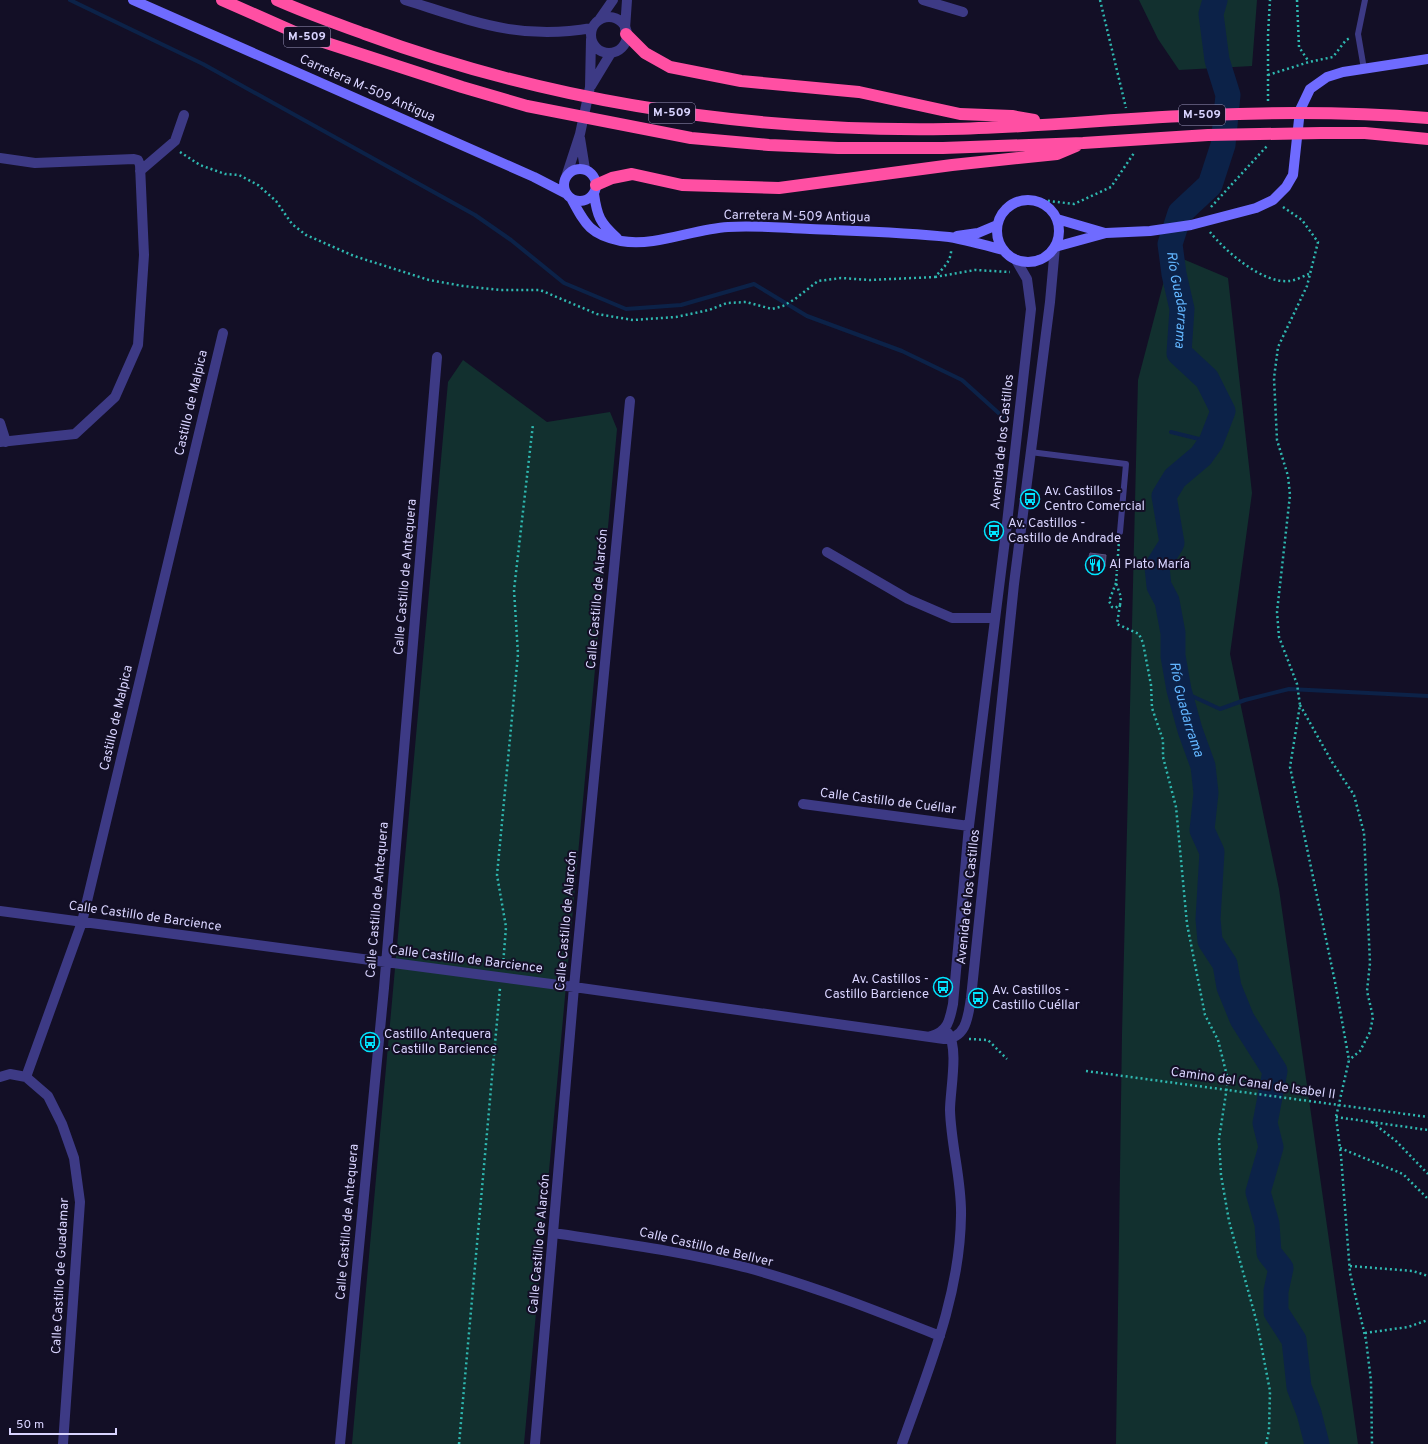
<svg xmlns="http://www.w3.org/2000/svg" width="1428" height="1444" font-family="Overpass,sans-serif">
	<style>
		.green { fill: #12302f }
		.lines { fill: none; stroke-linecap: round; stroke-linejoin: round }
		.stream { stroke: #0c2248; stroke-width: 4 }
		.river { stroke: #0c2248; stroke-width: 25 }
		.path { stroke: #2fb8b0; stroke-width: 2.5; stroke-dasharray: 2 3; stroke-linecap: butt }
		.lane { stroke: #3d3a85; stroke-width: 6 }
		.street { stroke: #3d3a85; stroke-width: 10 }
		.secondary { stroke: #6f6bff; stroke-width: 10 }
		.highway { stroke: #ff4fa3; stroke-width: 12 }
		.wall { fill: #312854 }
		.shaded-wall { fill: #1d163a }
		.building { fill: #433a66; stroke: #5a527e }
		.labels { text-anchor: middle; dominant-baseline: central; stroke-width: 4; stroke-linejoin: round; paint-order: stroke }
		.shield { fill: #130f26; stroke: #9e99be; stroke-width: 1 }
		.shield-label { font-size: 12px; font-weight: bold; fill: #d9d4ff }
		.street-label { font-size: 13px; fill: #d9d4ff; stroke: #130f26 }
		.poi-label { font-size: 13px; fill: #d9d4ff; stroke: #130f26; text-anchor: start }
		.water-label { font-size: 14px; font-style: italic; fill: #62b6ff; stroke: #130f26 }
	</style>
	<rect width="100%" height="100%" fill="#130f26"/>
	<path class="green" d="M1139,0H1257L1252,66L1179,70L1158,39Z
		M1171,254L1228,278L1252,493L1230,654L1279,889L1358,1444H1116L1122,1034L1138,380Z
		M463,360L547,422L610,412L617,429L524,1444H352L448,382Z"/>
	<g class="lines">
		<path class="stream" d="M70,0L203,64L475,215L511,240L564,283L626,309L681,305L754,284L807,316L902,351L962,380L1003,417
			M1171,432L1211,442
			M1179,690L1220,709L1245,700L1289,689L1428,696"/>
		<path class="river" id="s1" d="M1215,0L1211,14L1217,60L1228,95L1223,145L1210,185L1180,213L1170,244L1174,274L1182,309L1179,353L1207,379L1223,411L1211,442L1201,456L1175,478L1164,496L1172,543L1157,567L1159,586L1167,601L1173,633V656L1179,690L1190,730L1203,766L1206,793L1202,830L1212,852L1208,919L1210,941L1225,964L1229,987L1242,1019L1275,1071L1265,1123L1271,1147L1258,1192L1267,1224L1269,1253L1281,1268L1276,1291V1312L1294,1340L1299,1387L1309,1413L1317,1444"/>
		<path class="path" d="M1100,0L1126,108
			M1297,0L1299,47L1309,62
			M1268,75L1309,62L1333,57L1346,40L1350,38
			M1268,101V34L1270,0
			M180,152L200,165L225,174L239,175L258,185L276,201L292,224L306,235L354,256L429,280L463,286L500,290H540L597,314L633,320L676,317L709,310L727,303L746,302L772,309L783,306L795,299L818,281L841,278L870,280L935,277C942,269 952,261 951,249
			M1033,199L1074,204L1111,187L1134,153
			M1211,207L1267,146
			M1283,207L1302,220L1318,242L1307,286L1278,347L1274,378L1277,440L1288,476L1290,495L1277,612L1279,637L1297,684L1300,705L1290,767L1335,982L1349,1060L1336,1117L1341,1156L1350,1273L1366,1340L1371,1381L1372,1444
			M1210,232C1225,251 1263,284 1289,281C1295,281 1303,276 1309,274
			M935,277L975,270L1010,272
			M1116,583L1109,601L1112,607L1115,608L1120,605L1121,597L1116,583L1119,541
			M1120,605L1117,624L1139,634L1143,643L1151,685L1152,708L1163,740V757L1176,807L1187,924L1205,1015L1218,1040L1228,1080L1219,1139L1221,1175L1229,1221L1257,1323L1270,1391L1269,1430L1266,1444
			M1300,705L1332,762L1354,795L1364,833L1370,963L1367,991L1373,1017L1370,1032L1360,1051L1349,1060
			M503,965L506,927L497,875L518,654L514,590L533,424
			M969,1039L988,1040L1007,1059
			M1086,1071L1428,1117
			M1336,1117L1428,1130
			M1372,1122L1396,1141L1428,1174
			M1340,1148L1403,1174L1428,1199
			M1350,1266L1413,1271L1428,1276
			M1365,1333L1408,1327L1428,1320
			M459,1444L500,988"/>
		<path class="lane" d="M1364,69L1358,34L1365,0
			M1030,452L1126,464L1120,532"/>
		<path class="street" d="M405,0C473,21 519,41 592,28
			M923,0L963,12
			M591 35a18 18 0 1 1 36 0a18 18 0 1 1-36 0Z
			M599,20L613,0
			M625,29L627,0
			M591,86L611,53
			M580,138L585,169
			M0,158L35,163L134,159L138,160L140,165L144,255L138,345L115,397L75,434L0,442
			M140,171L175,141L184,115
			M566,177L580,134L590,87L591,39
			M0,423L6,442
			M827,552L908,599L952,618H995
			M803,804L969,826
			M0,911L574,987L944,1039C967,1038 968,1016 971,998L1014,584L1050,302L1055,247
			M931,1036C948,1032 950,1019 953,1004L969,826L1006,532L1031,309L1027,279L1016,260
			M0,1077L10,1074L26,1077L82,922L223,333
			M26,1077L48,1096L62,1124L74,1158L80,1202L63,1444
			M554,1233C618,1243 686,1252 748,1268C814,1286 877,1311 940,1336
			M340,1444L384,988L437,357
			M535,1444L574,987L630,401
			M902,1444C928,1370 960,1296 961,1216C962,1181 951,1146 950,1110C950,1091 959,1048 948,1033"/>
		<path class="secondary" d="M133,0L534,177L567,194
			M564 185a16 16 0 1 1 32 0a16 16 0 1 1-32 0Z
			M594,194C597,216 600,223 617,238
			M571,198C585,224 590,235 621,241C656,247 693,229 728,227C755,225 783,228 810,229C856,231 904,232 949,237C967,240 985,245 1003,250
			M997 231a31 31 0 1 1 62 0a31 31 0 1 1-62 0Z
			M1057,219L1105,233
			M957,236L978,233L997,225
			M1055,247L1106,233L1150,231L1191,225L1256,208L1273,200L1286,187L1293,175L1300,110L1310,89L1327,77L1343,72L1428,59"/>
		<path class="highway" d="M222,0L299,34L462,87L527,106L691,138L769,145L838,148H943L1083,143L1208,135L1321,133H1365L1428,139
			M277,0C306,13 335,23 365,34C553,103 747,132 947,129C1033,128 1119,118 1205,115C1280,112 1353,112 1428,118
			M626,34L645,53L670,67L741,81L859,92L960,114L1012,116L1034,120
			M596,185L612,178L632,174L682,185L779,188L952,165L1057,154L1076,146"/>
	</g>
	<path class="wall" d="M1090,553L1105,567L1103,570L1086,568L1088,556Z"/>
	<path class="shaded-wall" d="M1088,565L1105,567L1103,570L1086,568Z"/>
	<path class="building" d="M1090,553L1106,555L1105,567L1088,565Z"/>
	<defs>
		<g id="bus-ring" transform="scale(1)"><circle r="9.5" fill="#130f26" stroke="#00e5ff" stroke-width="1.5"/><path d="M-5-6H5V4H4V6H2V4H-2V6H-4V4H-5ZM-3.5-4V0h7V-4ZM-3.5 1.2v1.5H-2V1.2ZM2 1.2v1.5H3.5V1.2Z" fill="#00e5ff"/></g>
		<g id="restaurant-ring" transform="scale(1)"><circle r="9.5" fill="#130f26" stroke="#00e5ff" stroke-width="1.5"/><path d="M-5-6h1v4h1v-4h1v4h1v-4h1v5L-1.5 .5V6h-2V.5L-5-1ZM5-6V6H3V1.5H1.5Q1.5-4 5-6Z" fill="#00e5ff"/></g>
	</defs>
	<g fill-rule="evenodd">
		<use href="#bus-ring" x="1030" y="499"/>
		<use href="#bus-ring" x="994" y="531"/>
		<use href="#restaurant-ring" x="1095" y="565"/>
		<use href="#bus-ring" x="943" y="987"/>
		<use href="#bus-ring" x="978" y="998"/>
		<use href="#bus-ring" x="370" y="1042"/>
	</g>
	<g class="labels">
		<g class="shield">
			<rect x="284" y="27" width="46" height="20" rx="3"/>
			<rect x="649" y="103" width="46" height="20" rx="3"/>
			<rect x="1179" y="105" width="46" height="20" rx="3"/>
		</g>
		<g class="shield-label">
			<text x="307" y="37">M-509</text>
			<text x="672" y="113">M-509</text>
			<text x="1202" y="115">M-509</text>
		</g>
		<g class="street-label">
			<text transform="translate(367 89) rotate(24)">Carretera M-509 Antigua</text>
			<text transform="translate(797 217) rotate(1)">Carretera M-509 Antigua</text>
			<text transform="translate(192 403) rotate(-77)">Castillo de Malpica</text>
			<text transform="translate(1003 442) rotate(-84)">Avenida de los Castillos</text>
			<text transform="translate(406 577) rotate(-85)">Calle Castillo de Antequera</text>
			<text transform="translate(598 599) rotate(-85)">Calle Castillo de Alarcón</text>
			<text transform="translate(117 718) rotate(-77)">Castillo de Malpica</text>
			<text transform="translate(888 802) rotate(7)">Calle Castillo de Cuéllar</text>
			<text transform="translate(969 897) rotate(-84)">Avenida de los Castillos</text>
			<text transform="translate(378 900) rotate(-85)">Calle Castillo de Antequera</text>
			<text transform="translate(145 917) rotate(8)">Calle Castillo de Barcience</text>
			<text transform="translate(567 921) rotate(-85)">Calle Castillo de Alarcón</text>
			<text transform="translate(466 960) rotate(7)">Calle Castillo de Barcience</text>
			<text transform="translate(1253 1084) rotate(8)">Camino del Canal de Isabel II</text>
			<text transform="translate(348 1222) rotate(-85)">Calle Castillo de Antequera</text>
			<text transform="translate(540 1244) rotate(-85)">Calle Castillo de Alarcón</text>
			<text transform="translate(706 1248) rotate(13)">Calle Castillo de Bellver</text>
			<text transform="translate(61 1276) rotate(-87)">Calle Castillo de Guadamar</text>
		</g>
		<g class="poi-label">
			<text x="1044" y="492">Av. Castillos -<tspan x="1044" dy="15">Centro Comercial</tspan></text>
			<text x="1008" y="524">Av. Castillos -<tspan x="1008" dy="15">Castillo de Andrade</tspan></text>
			<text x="1109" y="565">Al Plato María</text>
			<text x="929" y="980" text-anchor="end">Av. Castillos -<tspan x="929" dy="15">Castillo Barcience</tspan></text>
			<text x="992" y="991">Av. Castillos -<tspan x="992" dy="15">Castillo Cuéllar</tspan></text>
			<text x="384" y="1035">Castillo Antequera<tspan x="384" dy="15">- Castillo Barcience</tspan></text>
		</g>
		<g class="water-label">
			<text stroke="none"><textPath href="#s1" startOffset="320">Río Guadarrama</textPath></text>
			<text stroke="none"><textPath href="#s1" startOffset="776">Río Guadarrama</textPath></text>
		</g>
	</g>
	<path d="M10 1428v6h106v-6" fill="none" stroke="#d9d4ff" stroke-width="2"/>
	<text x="16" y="1428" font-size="12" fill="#d9d4ff" stroke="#130f26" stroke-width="3" paint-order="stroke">50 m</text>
</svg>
